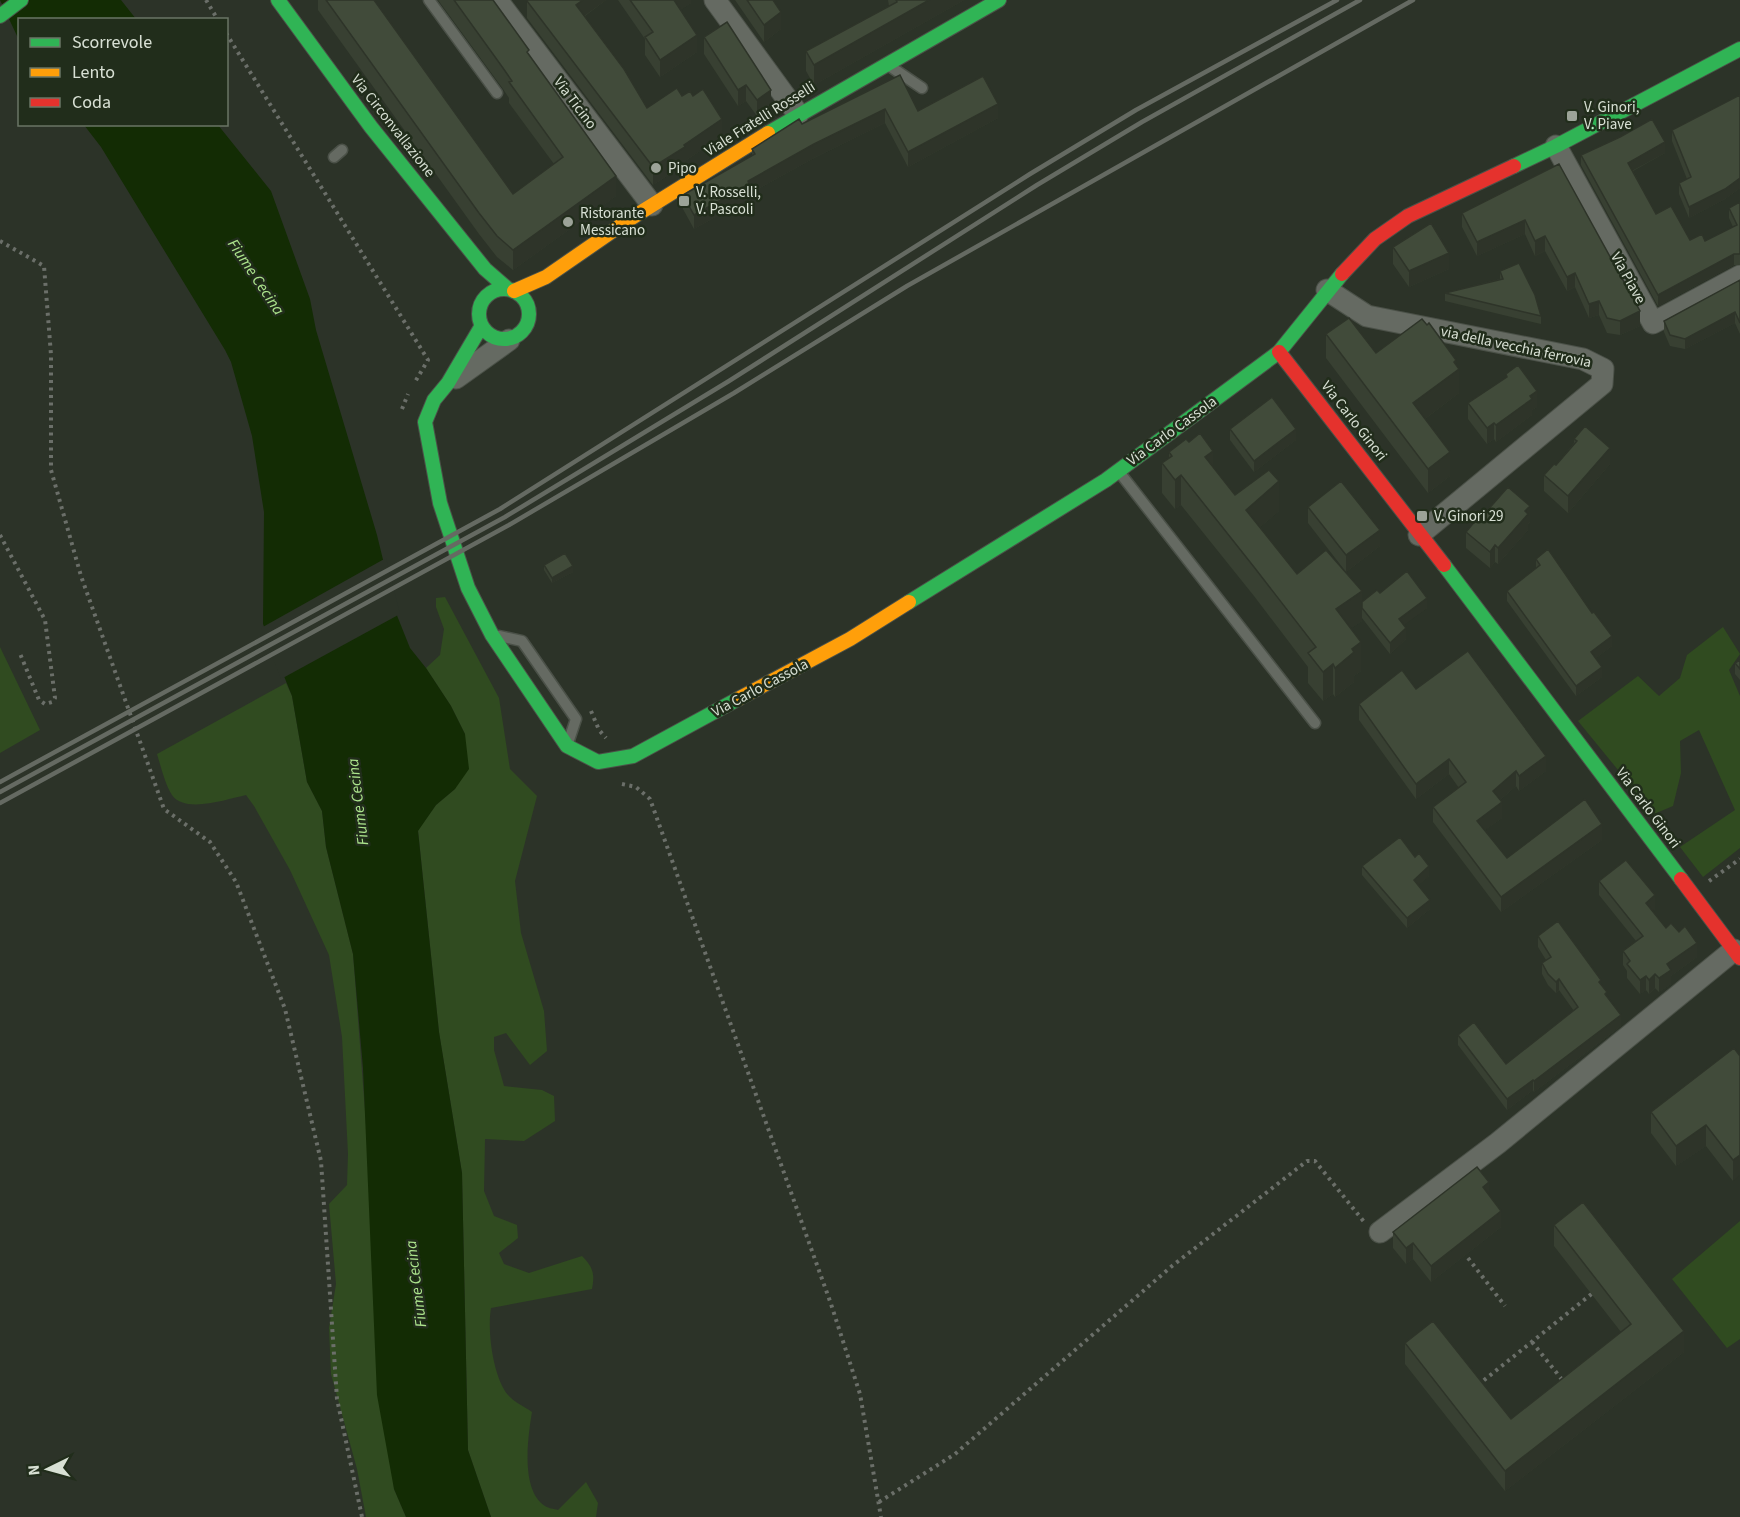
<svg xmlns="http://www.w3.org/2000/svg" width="1740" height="1517" font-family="'Source Sans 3',sans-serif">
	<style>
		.green { fill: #304b20 }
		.water { fill: #132c04 }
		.pier { fill: #2c3328 }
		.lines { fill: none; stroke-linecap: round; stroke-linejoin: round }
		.lane-casing { stroke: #4b5148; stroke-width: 13 }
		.street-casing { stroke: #4b5148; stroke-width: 23 }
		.fast-casing { stroke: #4b5148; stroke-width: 16 }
		.slow-casing { stroke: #4b5148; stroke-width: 16 }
		.jam-casing { stroke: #4b5148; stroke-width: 16 }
		.path { stroke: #6b6f69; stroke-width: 4; stroke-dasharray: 3 4.5; stroke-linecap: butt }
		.lane { stroke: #656a62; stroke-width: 10 }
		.street { stroke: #656a62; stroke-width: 21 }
		.fast { stroke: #30b455; stroke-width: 14 }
		.slow { stroke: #ff9f0a; stroke-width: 14 }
		.jam { stroke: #e5322d; stroke-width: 14 }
		.rail { stroke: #656a62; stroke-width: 4.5 }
		.wall { fill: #384032 }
		.shaded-wall { fill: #2e3429 }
		.building { fill: #414b3a; stroke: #2e3429; stroke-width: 1.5 }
		.poi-dot { fill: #9ca398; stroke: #212d1b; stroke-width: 2 }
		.labels { text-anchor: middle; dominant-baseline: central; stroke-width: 5; stroke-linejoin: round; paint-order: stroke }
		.street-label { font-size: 15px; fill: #d8e0d4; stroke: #212d1b }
		.poi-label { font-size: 15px; fill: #d8e0d4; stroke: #212d1b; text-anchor: start }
		.water-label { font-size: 16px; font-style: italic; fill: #ade58d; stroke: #212d1b }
	</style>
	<rect width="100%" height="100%" fill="#2c3328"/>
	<path class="green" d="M445,597L499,698L510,769L537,796L515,881L521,933L544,1011L547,1051L530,1065L506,1033L494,1037V1050L504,1086L542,1090L554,1096L555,1121L524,1141L485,1139L484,1191L494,1216L517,1225L518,1238L499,1253L504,1264L529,1273L582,1256C593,1267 595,1274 592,1289L491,1308C487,1330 493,1377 508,1395C514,1402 525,1407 532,1412C528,1436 520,1490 545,1506C548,1508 554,1509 558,1510L586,1482L598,1503L596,1517H491L468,1450L462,1173L439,1032L418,830L436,805L455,789L465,734L451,706L426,668L440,655L444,629L436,607V598Z
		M1723,627L1740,654L1729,670L1740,696V848L1703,877L1680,847L1735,810L1699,730L1680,741L1681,773L1673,806L1654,814L1578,721L1638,676L1659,696L1680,678L1687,655Z
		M0,647L40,730L0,753Z
		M286,683L292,696L307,782L322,811L326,847L353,954L394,1489L406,1517H366L357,1469L331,1374L329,1328L336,1284L329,1204L347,1185L348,1154L342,1037L329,955L290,870L254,806L246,795C227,799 185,814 172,795C165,784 161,767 157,754Z
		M1740,1221V1339L1727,1348L1672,1279Z"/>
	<path class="water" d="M0,0H121L136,19L20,20L19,40Z
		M84,125H218L271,191L310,299L316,330L377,535L396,613L410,648L426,668L451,706L465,734L469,769L455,789L436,805L418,831L439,1032L462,1173L468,1450L491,1517H406L394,1489L377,1395L363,1068L353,954L326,847L322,811L307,782L292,696L263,624L264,512L252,436L231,362L225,350L101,147Z"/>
	<path class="pier" d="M386,558L400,614L281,679L261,628Z"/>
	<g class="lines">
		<g class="lane-casing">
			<path id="lane" d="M429,0L497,93
				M888,65L922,88
				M334,157L342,150
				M1120,473L1315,723
				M499,636L522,641L576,719L569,740"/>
		</g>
		<g class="street-casing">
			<path id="street" d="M497,0L652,205
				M715,0L798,114
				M1556,146L1653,323L1740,276
				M1327,290L1367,316L1583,359L1603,369L1602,384L1419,535
				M456,378L509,340
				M1380,1232L1498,1143L1734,950"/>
		</g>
		<g class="fast-casing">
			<path id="fast" d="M278,0L371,127L485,269L508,289
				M0,16L21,0
				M768,133L999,0
				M1514,166L1556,146L1740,49
				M479 314a25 25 0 1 1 50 0a25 25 0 1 1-50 0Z
				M481,327L448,383L434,400L425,422L440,503L468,588L492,635L567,746L598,762L633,756L738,699
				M1444,565L1681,879
				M909,602L1106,480L1279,352L1342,274"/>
		</g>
		<g class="slow-casing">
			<path id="slow" d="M514,291L546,277L630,219L768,133
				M738,699L850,639L909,602"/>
		</g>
		<g class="jam-casing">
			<path id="jam" d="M1342,274L1375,239L1408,216L1514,166
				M1279,352L1444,565
				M1681,879L1740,958"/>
		</g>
		<path class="path" d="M206,0L218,20
			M226,33L428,360L415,382
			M0,241L44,266L51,355V470L81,576L164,809L210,842L236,882L285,1009L321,1161L337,1399L362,1517
			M402,409L408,394
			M0,535L45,620L55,698L52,702L45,704L39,700L19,651
			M591,711L599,730L606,738
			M622,784L636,787L650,799L831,1304L860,1394L881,1517
			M1709,881L1740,859
			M1468,1258L1505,1306
			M1532,1342L1564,1382
			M1478,1385L1594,1292
			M879,1502L955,1454L1172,1266L1307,1161H1315L1365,1223"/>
		<use href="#lane" class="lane"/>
		<use href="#street" class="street"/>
		<use href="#fast" class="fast"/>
		<use href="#slow" class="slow"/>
		<use href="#jam" class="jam"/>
		<path class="rail" d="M0,782L500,509L1030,174L1136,110L1337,0
			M0,792L505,517L729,381L1037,185L1142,122L1360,0
			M0,803L509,525L734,393L907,286L1413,0"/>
	</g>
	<path class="wall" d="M318,0H374L513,194L554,164L509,103V98L503,89L438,0H493L529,56L616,196L513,270L497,257L479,234L318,10Z
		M606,0L585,16L647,108L682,96L722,136L685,161V164L653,185L527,18V1Z
		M618,0H691V3L680,10L697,52L660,77L645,55V39Z
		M735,0H773L781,29L764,42Z
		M888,0H964L814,85L806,71V51L889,6Z
		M704,37L771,107L757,116L746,101L738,106L704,54Z
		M900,75L918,111L998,118L908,167L885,123L814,158L749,194V198L694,229L683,209V195L752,156V149Z
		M1740,95V188L1725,199L1689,218L1679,194V183L1687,179L1672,141V130Z
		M1665,153L1633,171L1656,214L1690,240L1705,241L1733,227L1729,218V208L1740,202V265H1734L1658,306L1581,165V155Z
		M1559,164L1640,326L1620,335L1607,333L1599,315L1589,318L1575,287L1567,291L1545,251L1535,256L1525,234L1477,256L1462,227V213Z
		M1393,247L1449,269L1409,287L1393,264Z
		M1500,271L1541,316V324L1445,301V293L1500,279Z
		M1740,280V334L1735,323L1685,349L1670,346L1664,332V321Z
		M1326,334L1376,353L1456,366L1459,393L1425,419L1450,476L1428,493L1326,358Z
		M1506,374L1537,407L1532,410V415L1496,442L1494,439L1487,444L1468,419V403L1506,378Z
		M1230,429L1296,440L1254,472L1230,440Z
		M1574,439L1610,464L1568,513L1544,491V475L1556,465L1574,443Z
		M1169,452L1213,467L1235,495L1279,511L1260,527L1297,574L1362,602L1380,593L1427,608L1403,625L1406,639L1390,654L1362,618V621L1351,628L1361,671L1354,676V682L1335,697L1333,694L1323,701L1308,683V667L1254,596L1181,505L1175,509L1162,493V463L1169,458Z
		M1308,507L1380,546L1346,572L1308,523Z
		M1478,521L1530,522L1528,524V530L1498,564L1495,562L1490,568L1466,548V532Z
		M1536,559L1612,646L1596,658L1602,677L1576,696L1507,601V591L1536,568Z
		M544,565L573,572L552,583L544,570Z
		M1740,660V680L1735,674V663Z
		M1416,689L1546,771L1519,791L1516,786L1500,800L1502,818L1485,830L1507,858L1602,840L1501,912L1433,822V807L1459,788L1449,774L1416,799L1359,720V704Z
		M1362,866L1429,876L1418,885L1430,909L1407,928L1362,875Z
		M1599,881L1655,909L1652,911L1666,928L1697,957L1671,976V984L1659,992L1655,988L1649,994L1646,990L1640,994L1627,978V971L1623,965V951L1636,941L1599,895Z
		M1538,936L1601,984L1621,1026L1534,1092L1533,1090L1507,1110L1458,1045V1035L1506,1064L1574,1011L1559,990L1556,993L1548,985L1542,974V963L1546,960L1538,947Z
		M1734,1048L1733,1181L1706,1146L1676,1166L1651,1133V1112Z
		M1489,1196L1501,1227L1431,1282L1413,1259L1406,1264L1393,1248V1232Z
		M1554,1225L1684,1352L1505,1491L1405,1364V1343L1511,1419L1621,1332L1554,1246Z"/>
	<path class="shaded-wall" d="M583,0H606L576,22V5Z
		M672,0H691V3L672,16Z
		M929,0H964L814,85V65Z
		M781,12V29L764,42V25Z
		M697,35V52L660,77V60Z
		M746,85V101L738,106V90Z
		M771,90V107L757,116V100Z
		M998,104V118L908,167V152Z
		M885,109V123L814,158L749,194V198L694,229V215L748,181L814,144Z
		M722,119V136L685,161V164L653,185V167Z
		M1665,142V153L1628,173V163Z
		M616,176V196L513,270V250Z
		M1740,178V188L1725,199L1689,218V207Z
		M1525,220V234L1477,256V242Z
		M1545,236V251L1535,256V241Z
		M1449,253V269L1409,287V271Z
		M1734,254V265L1658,306V295Z
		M1575,273V287L1567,291V277Z
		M1599,301V315L1589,318V304Z
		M1640,311V326L1620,335V321Z
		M1735,312V323L1685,349V339Z
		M1456,360V370L1459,369V393L1413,428V403Z
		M1537,391V407L1532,410V415L1496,442V425Z
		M1494,423V439L1487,444V428Z
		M1296,429V440L1254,472V461Z
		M1610,448V464L1568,513V496Z
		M1213,451V480L1205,457Z
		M1450,452V476L1428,493V469Z
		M1181,475V505L1175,509V480Z
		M1279,481V511L1246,539V510Z
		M1530,506V522L1528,524V530L1498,564V548Z
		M1380,530V546L1346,572V555Z
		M1495,545V562L1490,568V552Z
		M573,566V572L552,583V578Z
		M1362,591V621L1336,639V609Z
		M1427,598V608L1399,629V619Z
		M1406,628V639L1390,654V643Z
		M1612,636V646L1591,662V652Z
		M1361,642V671L1354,676V682L1335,697V668L1352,649Z
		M1333,664V694L1323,701V672Z
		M1602,667V677L1576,696V686Z
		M1546,756V771L1519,791V776Z
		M1449,759V774L1416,799V784Z
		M1516,771V786L1493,806V791Z
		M1502,802V818L1477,836V821Z
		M1602,824V840L1501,912V897Z
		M1429,866V876L1414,889V880Z
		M1655,895V909L1646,917V903Z
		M1430,900V909L1407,928V918Z
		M1697,943V957L1671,976V984L1659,992V978L1667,964Z
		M1655,974V988L1649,994V980Z
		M1646,976V990L1640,994V980Z
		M1559,979V990L1556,993V982Z
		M1621,1015V1026L1534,1092V1081Z
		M1533,1080V1090L1507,1110V1099Z
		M1706,1125V1146L1676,1166V1146Z
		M1740,1155V1175L1733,1181V1160Z
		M1489,1182V1198L1483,1187Z
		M1501,1211V1227L1431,1282V1266Z
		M1413,1243V1259L1406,1264V1248Z
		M1684,1331V1352L1505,1491V1471Z"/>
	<path class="building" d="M326,0H374L513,194L563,157L509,82L512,81L503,68L454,0H493L529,50L527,52L616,176L513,250L497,236L479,213Z
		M527,0H583L576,5L624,69L647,108L677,88L682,96L690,91L693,96L703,89L722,119L684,145L685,147L653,167L527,1Z
		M630,0H674L697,35L660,60L645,37L653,32Z
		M747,0H773L781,12L764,25Z
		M896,0H929L814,65L806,51L897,2Z
		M727,22L771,90L757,100L746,85L738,90L704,37Z
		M900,75L918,111L983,76L998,104L908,152L885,109L814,144L748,181L749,184L694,215L683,195L755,154L752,149L799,119L802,124Z
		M1740,95V178L1725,189L1689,207L1679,183L1691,177L1672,130Z
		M1652,119L1665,142L1628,163L1656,214L1671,206L1690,240L1702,234L1705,241L1737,225L1729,208L1740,202V254H1734L1658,295L1581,155L1620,137Z
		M1559,164L1640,311L1620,321L1607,318L1599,301L1589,304L1575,273L1567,277L1545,236L1535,241L1525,220L1477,242L1462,213Z
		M1431,223L1449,253L1409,271L1393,247Z
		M1519,263L1535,295L1541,316L1445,293L1503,279L1500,271Z
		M1740,280V323L1735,312L1685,339L1670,335L1664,321Z
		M1349,318L1376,353L1422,319L1427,325L1429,323L1456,360L1454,362L1459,369L1413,403L1450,452L1428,469L1326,334Z
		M1518,365L1537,391L1530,396L1532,399L1496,425L1494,423L1487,428L1468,403L1507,377L1506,374Z
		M1272,397L1296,429L1254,461L1230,429Z
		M1585,426L1610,448L1568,496L1544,475L1554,464L1556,465L1577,441L1574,439Z
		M1200,433L1213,451L1205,457L1235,495L1269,470L1279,481L1246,510L1297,574L1326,550L1362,591L1336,609L1361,642L1352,649L1354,652L1335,668L1333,664L1323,672L1308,653L1316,647L1254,567L1181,475L1175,480L1162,463L1172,456L1169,452L1186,439L1189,442Z
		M1341,481L1380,530L1346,555L1308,507Z
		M1508,487L1530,506L1525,511L1528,514L1498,548L1495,545L1490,552L1466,532L1476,520L1478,521Z
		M1548,549L1592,613L1594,612L1612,636L1591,652L1602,667L1576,686L1507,591L1540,565L1536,559Z
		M565,553L573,566L552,578L544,565Z
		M1407,571L1427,598L1399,619L1406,628L1390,643L1362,608V602L1377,590L1380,593Z
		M1468,651L1546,756L1519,776L1516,771L1493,791L1502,802L1477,821L1507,858L1585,799L1602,824L1501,897L1433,807L1466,782L1449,759L1416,784L1359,704L1402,670L1416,689Z
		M1740,660V669L1735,663Z
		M1400,837L1415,857L1419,853L1429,866L1414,880L1430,900L1407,918L1362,866Z
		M1626,860L1655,895L1646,903L1666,928L1671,923L1679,932L1685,926L1697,943L1667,964L1671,970L1659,978L1655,974L1649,980L1646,976L1640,980L1627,964L1630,961L1623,951L1643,936L1599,881Z
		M1558,921L1601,980L1599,982L1607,992L1605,994L1621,1015L1534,1081L1533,1080L1507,1099L1458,1035L1474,1022L1506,1064L1578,1007L1559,979L1556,982L1548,974L1542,963L1551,957L1538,936Z
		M1734,1048L1740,1056V1155L1733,1160L1706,1125L1676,1146L1651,1112Z
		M1477,1167L1489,1182L1483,1187L1501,1211L1431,1266L1413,1243L1406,1248L1393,1232Z
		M1583,1202L1684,1331L1505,1471L1405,1343L1433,1321L1511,1419L1631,1324L1554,1225Z"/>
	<g class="poi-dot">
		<rect x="1566" y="110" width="12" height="12" rx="3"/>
		<circle cx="656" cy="168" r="6"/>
		<rect x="678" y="195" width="12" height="12" rx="3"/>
		<circle cx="568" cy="222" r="6"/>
		<rect x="1416" y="510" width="12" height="12" rx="3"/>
	</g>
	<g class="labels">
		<g class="street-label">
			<text transform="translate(575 103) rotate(53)">Via Ticino</text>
			<text transform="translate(760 119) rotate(-32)">Viale Fratelli Rosselli</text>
			<text transform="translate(393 126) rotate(52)">Via Circonvallazione</text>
			<text transform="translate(1628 278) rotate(61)">Via Piave</text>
			<text transform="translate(1516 347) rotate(12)">via della vecchia ferrovia</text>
			<text transform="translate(1354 421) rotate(52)">Via Carlo Ginori</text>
			<text transform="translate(1172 431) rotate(-36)">Via Carlo Cassola</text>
			<text transform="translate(760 688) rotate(-28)">Via Carlo Cassola</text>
			<text transform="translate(1648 808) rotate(53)">Via Carlo Ginori</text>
		</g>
		<g class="poi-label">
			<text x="1584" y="107">V. Ginori,<tspan x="1584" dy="17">V. Piave</tspan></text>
			<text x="668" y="168">Pipo</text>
			<text x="696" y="192">V. Rosselli,<tspan x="696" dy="17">V. Pascoli</tspan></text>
			<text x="580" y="213">Ristorante<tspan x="580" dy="17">Messicano</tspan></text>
			<text x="1434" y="516">V. Ginori 29</text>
		</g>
		<g class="water-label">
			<text transform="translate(256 277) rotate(56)">Fiume Cecina</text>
			<text transform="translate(358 802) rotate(-97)">Fiume Cecina</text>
			<text transform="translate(416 1284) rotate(-97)">Fiume Cecina</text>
		</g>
	</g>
	<rect x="18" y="18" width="210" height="108" fill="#212d1b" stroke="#6a7565" stroke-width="1.5"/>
	<rect x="30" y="38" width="30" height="9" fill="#30b455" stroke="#6a7565" stroke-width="1.5"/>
	<text x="72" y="48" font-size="18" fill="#d8e0d4">Scorrevole</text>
	<rect x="30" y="68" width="30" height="9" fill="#ff9f0a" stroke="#6a7565" stroke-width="1.5"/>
	<text x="72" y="78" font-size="18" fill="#d8e0d4">Lento</text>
	<rect x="30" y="98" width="30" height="9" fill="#e5322d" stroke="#6a7565" stroke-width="1.5"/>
	<text x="72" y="108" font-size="18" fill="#d8e0d4">Coda</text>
	<g transform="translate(48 1469) rotate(265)" stroke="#212d1b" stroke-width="4.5" paint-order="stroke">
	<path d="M0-4.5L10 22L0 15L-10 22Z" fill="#d8e0d4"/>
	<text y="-9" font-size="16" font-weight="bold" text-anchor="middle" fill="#d8e0d4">N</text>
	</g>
</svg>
